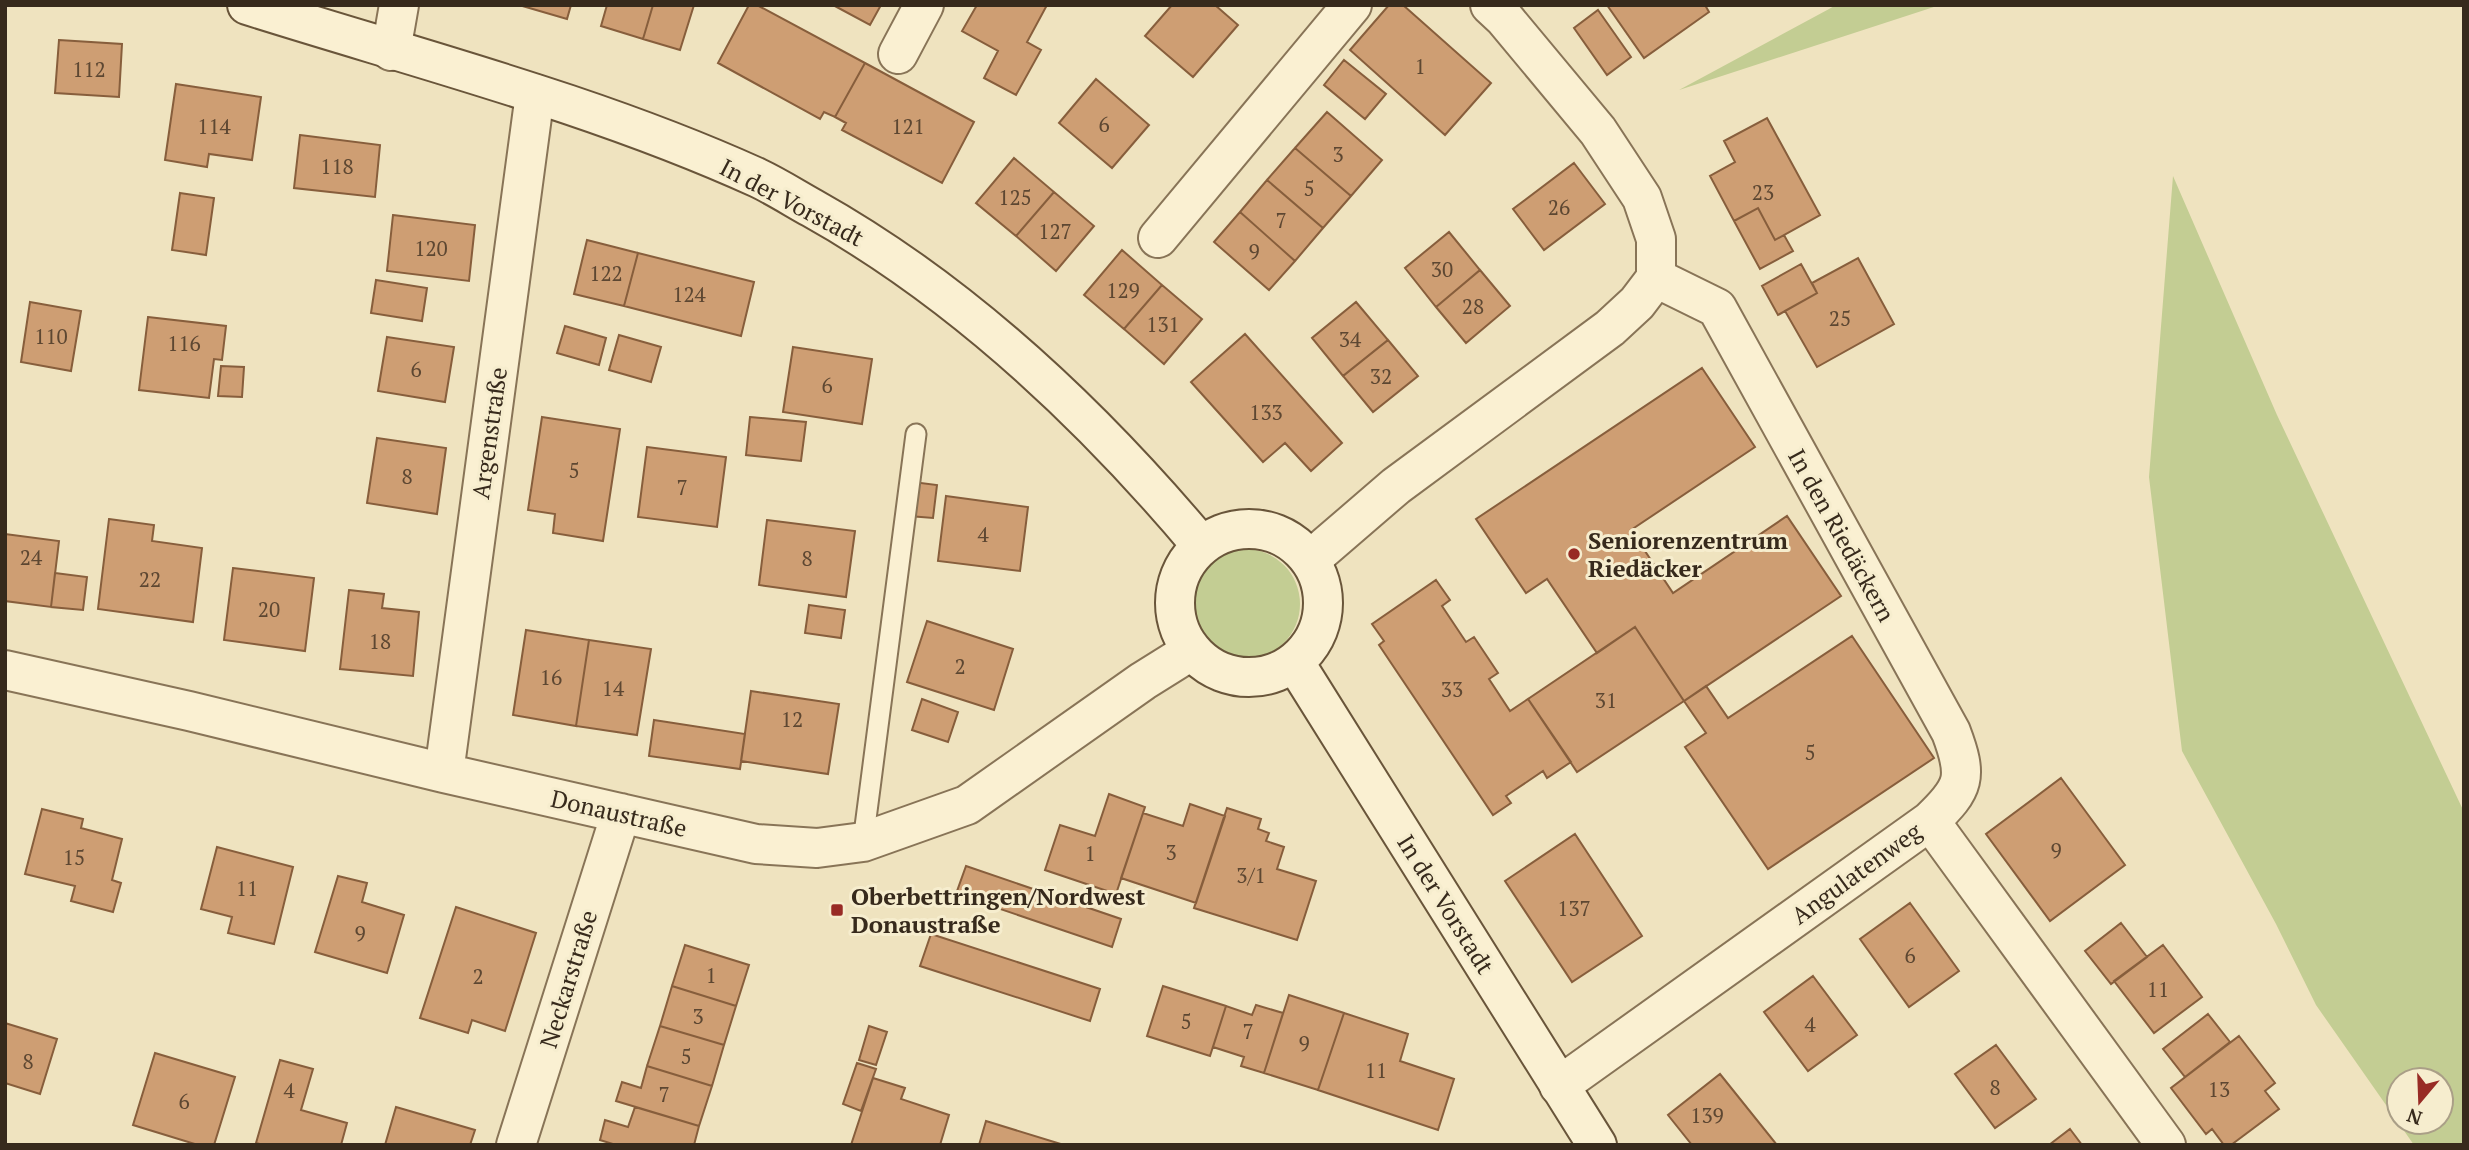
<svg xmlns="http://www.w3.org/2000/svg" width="2469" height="1150" font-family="'PT Serif',serif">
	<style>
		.green { fill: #c3cd93; fill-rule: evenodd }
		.building { fill: #ce9e73; stroke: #875e3c; stroke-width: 2 }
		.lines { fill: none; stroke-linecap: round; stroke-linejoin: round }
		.lane-casing { stroke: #887457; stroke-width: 23 }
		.street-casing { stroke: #887457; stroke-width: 42 }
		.secondary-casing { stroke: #69553a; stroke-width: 42 }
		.lane { stroke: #faf0d2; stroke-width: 19 }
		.street { stroke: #faf0d2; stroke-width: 38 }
		.secondary { stroke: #faf0d2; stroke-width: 38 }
		.poi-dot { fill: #982b25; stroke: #f6edce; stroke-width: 2.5 }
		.labels { text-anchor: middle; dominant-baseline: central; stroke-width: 6; stroke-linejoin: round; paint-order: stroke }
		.number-label { font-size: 21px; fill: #5d4732 }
		.street-label { font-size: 24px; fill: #372a1c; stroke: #f6edce }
		.poi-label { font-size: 24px; font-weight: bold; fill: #372a1c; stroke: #f6edce; text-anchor: start }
	</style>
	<rect width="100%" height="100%" fill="#efe3bf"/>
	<path class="green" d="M1836,5H1940L1679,90L1829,9Z
		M2173,176L2277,415L2464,812V1145H2414L2316,1005L2276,924L2182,751L2149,477ZM2399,1080H2441V1122H2399Z
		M1190 604a55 55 0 1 1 110 0a55 55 0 1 1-110 0Z"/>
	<path class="building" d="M519,5H571L567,19Z
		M607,5H653L643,39L601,26Z
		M653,5H694L680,50L643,39Z
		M749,5H757L865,63L835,117L824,112L820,119L718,63Z
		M833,5H881L870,25Z
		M977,5H1047L1027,42L1041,50L1016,95L984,78L998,51L962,31Z
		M1172,5H1215L1238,25L1193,77L1145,36Z
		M1389,5H1403L1491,83L1445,135L1350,50Z
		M1607,5H1705L1709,12L1644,58Z
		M1598,10L1631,57L1607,75L1574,28Z
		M59,40L122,44L119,97L55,93Z
		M1344,60L1386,94L1365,119L1324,85Z
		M865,63L974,122L942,183L842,130L846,123L835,117Z
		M1096,79L1149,125L1112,168L1059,123Z
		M176,84L261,97L252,160L209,154L207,167L165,160Z
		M1327,112L1382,160L1351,196L1295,148Z
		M1767,118L1820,215L1775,240L1758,208L1734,221L1710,176L1735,162L1724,141Z
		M300,135L380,145L375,197L294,188Z
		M1295,148L1351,196L1323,228L1267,180Z
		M1014,158L1054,192L1016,236L976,203Z
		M1574,163L1605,204L1544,250L1513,209Z
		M1267,180L1323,228L1295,261L1240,212Z
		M1054,192L1094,226L1056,271L1016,236Z
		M180,193L214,198L206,255L172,250Z
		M1758,208L1775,240L1784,235L1793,251L1760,269L1734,221Z
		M1240,212L1295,261L1269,290L1214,242Z
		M393,215L475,225L469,281L387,271Z
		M1449,232L1480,270L1436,307L1405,268Z
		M587,240L638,253L624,306L574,294Z
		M1122,250L1162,285L1124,329L1084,295Z
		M638,253L754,282L741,336L624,306Z
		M1858,258L1894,324L1817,367L1785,311L1817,293L1812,283Z
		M1801,264L1817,293L1778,315L1762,286Z
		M1480,270L1510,306L1466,343L1436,307Z
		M376,280L427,288L422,321L371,313Z
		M1162,285L1202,319L1164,364L1124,329Z
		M30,302L81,311L71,371L21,362Z
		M1356,302L1388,340L1343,376L1312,338Z
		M148,317L226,326L222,360L214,359L209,398L139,390Z
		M565,326L606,338L599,365L557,353Z
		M1245,334L1342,443L1311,471L1285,443L1263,462L1191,382Z
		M619,335L661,347L651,382L609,370Z
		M387,337L454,347L445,402L378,391Z
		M1388,340L1418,376L1373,412L1343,376Z
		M793,347L872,359L862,424L783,412Z
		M221,366L244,367L242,397L218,396Z
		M1702,368L1755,447L1631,530L1673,593L1787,516L1841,596L1684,701L1635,627L1597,653L1547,579L1526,593L1476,519Z
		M542,417L620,429L603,541L553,533L555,514L528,510Z
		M750,417L806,422L801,461L746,455Z
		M377,438L446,448L437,514L367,503Z
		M647,447L726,457L717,527L638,517Z
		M913,482L937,485L933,518L909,516Z
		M946,496L1028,507L1020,571L938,561Z
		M109,519L154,525L152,541L202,548L193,622L98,609Z
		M767,520L855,531L846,597L759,585Z
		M5,534L59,541L51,607L5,601Z
		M233,568L314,578L305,651L224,640Z
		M55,573L87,577L83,610L51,607Z
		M1436,580L1450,600L1442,606L1466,642L1474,637L1498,673L1489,679L1510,711L1528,699L1571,762L1547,778L1543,771L1506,796L1511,803L1493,815L1379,645L1384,641L1372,624Z
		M349,590L384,594L382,608L419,612L413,676L340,669Z
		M809,605L845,610L841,638L805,633Z
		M927,621L1013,649L994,710L907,682Z
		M1635,627L1684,701L1577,772L1528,699Z
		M526,630L589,640L576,726L513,715Z
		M1852,636L1934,758L1768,869L1685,747L1706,733L1684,701L1706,686L1728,718Z
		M589,640L651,649L637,735L576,726Z
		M751,691L839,704L828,774L741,761Z
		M922,699L958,712L948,742L912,730Z
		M654,720L745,734L740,769L649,756Z
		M2061,778L2125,865L2050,921L1986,834Z
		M1109,794L1145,807L1116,894L1045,870L1060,825L1095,836Z
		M1190,804L1225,816L1196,903L1121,878L1143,813L1183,826Z
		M1227,808L1261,819L1258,829L1269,833L1266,841L1284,847L1277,869L1316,881L1297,940L1194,908Z
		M42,809L83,819L81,828L122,839L112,880L121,883L113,912L71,901L75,886L25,874Z
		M1575,834L1642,936L1572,982L1505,881Z
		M217,847L293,867L274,944L228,933L232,917L201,909Z
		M966,866L1121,919L1112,947L956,894Z
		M338,876L367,883L362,902L404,915L387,973L315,952Z
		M1910,903L1959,971L1909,1007L1860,939Z
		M456,907L536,933L505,1031L472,1020L468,1033L420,1018Z
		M2121,923L2147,957L2111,984L2085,951Z
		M931,934L1100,989L1090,1021L920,966Z
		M685,945L749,965L736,1006L672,986Z
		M2163,945L2202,997L2154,1033L2114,981Z
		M1813,976L1857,1035L1808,1071L1764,1012Z
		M672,986L736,1006L724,1045L660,1026Z
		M1163,986L1226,1006L1210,1056L1147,1036Z
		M1289,995L1344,1013L1318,1090L1264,1073Z
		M1256,1005L1283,1013L1264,1073L1241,1066L1244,1057L1213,1047L1226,1006L1252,1015Z
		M1344,1013L1408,1034L1400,1061L1454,1079L1438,1130L1318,1090Z
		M2208,1014L2230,1042L2185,1077L2163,1049Z
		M5,1023L57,1039L40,1094L5,1083Z
		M660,1026L724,1045L712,1086L647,1066Z
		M869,1026L887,1032L876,1065L859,1060Z
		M2239,1036L2275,1083L2265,1091L2279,1109L2231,1145H2224L2212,1129L2206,1134L2171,1088Z
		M1996,1045L2036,1099L1995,1128L1955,1074Z
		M155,1053L235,1077L214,1145H198L133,1125Z
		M280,1060L313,1069L301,1110L347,1123L341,1145H263L256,1143Z
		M857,1063L876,1069L861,1111L843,1104Z
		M647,1066L712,1086L699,1126L616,1101L622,1082L641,1088Z
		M1720,1074L1777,1145H1692L1668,1115Z
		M873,1078L905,1088L901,1099L949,1115L940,1145H851Z
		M396,1107L475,1130L470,1145H385Z
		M635,1107L699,1126L694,1145H616L600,1140L605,1120L628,1127Z
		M986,1121L1064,1145H979Z
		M2070,1129L2082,1145H2049Z"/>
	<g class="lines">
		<g class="lane-casing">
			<path id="lane" d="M863,842L916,434"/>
		</g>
		<g class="street-casing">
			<path id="street" d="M391,51L399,5
				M898,54L924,5
				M1158,238L1352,5
				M1656,278L1717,308L1951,732C1968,777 1965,788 1930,821
				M1310,560L1396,486L1610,328L1637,303L1656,278V239L1642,198L1598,131L1504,18L1490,5
				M5,670L189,711L444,773L756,844L817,848L863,842L967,805L1143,681L1191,651
				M444,773L535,94
				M1559,1086L1930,821L2166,1145
				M516,1145L621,813"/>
		</g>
		<g class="secondary-casing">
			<path id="secondary" d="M247,5C418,59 595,104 758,178C777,187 794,198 812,208C962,292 1091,414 1201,545
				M1175 603a74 74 0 1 1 148 0a74 74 0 1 1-148 0Z
				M1295,663L1597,1145"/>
		</g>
		<use href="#lane" class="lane"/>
		<use href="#street" class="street"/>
		<use href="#secondary" class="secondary"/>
	</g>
	<g class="poi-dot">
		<circle cx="1574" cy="554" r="7"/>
		<rect x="830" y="903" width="14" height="14" rx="3.5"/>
	</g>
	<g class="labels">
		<g class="number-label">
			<text x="1420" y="66">1</text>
			<text x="89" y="69">112</text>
			<text x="1104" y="124">6</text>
			<text x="214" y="126">114</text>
			<text x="908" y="126">121</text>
			<text x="1338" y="154">3</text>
			<text x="337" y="166">118</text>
			<text x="1309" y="188">5</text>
			<text x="1763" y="192">23</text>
			<text x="1015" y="197">125</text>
			<text x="1559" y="207">26</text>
			<text x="1281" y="220">7</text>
			<text x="1055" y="231">127</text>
			<text x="431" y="248">120</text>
			<text x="1254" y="251">9</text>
			<text x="1442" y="269">30</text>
			<text x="606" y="273">122</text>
			<text x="1123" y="290">129</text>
			<text x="689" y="294">124</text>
			<text x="1473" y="306">28</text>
			<text x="1840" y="318">25</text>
			<text x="1163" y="324">131</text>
			<text x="51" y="336">110</text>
			<text x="1350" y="339">34</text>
			<text x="184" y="343">116</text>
			<text x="416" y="369">6</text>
			<text x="1381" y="376">32</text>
			<text x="827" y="385">6</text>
			<text x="1266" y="412">133</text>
			<text x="574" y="470">5</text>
			<text x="407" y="476">8</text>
			<text x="682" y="487">7</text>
			<text x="983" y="534">4</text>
			<text x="31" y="557">24</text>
			<text x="807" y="558">8</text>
			<text x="150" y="579">22</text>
			<text x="269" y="609">20</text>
			<text x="380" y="641">18</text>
			<text x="960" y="666">2</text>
			<text x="551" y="677">16</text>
			<text x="613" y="688">14</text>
			<text x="1452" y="689">33</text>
			<text x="1606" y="700">31</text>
			<text x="792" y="719">12</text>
			<text x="1810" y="752">5</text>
			<text x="2056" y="850">9</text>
			<text x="1171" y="852">3</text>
			<text x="1090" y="853">1</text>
			<text x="74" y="857">15</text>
			<text x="1251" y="875">3/1</text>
			<text x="247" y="888">11</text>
			<text x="1574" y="908">137</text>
			<text x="360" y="933">9</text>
			<text x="1910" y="955">6</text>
			<text x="711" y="975">1</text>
			<text x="478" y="976">2</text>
			<text x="2158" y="989">11</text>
			<text x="698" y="1016">3</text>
			<text x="1186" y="1021">5</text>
			<text x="1810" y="1024">4</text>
			<text x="1248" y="1031">7</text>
			<text x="1304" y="1043">9</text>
			<text x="686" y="1056">5</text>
			<text x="28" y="1061">8</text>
			<text x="1376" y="1070">11</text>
			<text x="1995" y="1087">8</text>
			<text x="2219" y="1089">13</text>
			<text x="289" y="1090">4</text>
			<text x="664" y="1094">7</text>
			<text x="184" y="1101">6</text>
			<text x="1707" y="1115">139</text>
		</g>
		<g class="street-label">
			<text transform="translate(792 202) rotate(28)">In der Vorstadt</text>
			<text transform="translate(489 433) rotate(-82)">Argenstraße</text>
			<text transform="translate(1842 535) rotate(61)">In den Riedäckern</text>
			<text transform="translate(619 813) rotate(13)">Donaustraße</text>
			<text transform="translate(1856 873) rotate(-36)">Angulatenweg</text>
			<text transform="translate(1446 904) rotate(58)">In der Vorstadt</text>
			<text transform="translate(568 979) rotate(-73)">Neckarstraße</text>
		</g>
		<g class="poi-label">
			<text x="1588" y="540">Seniorenzentrum<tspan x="1588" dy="28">Riedäcker</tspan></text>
			<text x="851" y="896">Oberbettringen/Nordwest<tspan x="851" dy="28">Donaustraße</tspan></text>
		</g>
	</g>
	<rect width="2469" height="1150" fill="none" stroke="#372a1c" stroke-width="14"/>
	<g transform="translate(2420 1101) rotate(199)"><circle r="33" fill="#f6edce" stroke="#aa9f87" stroke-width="2"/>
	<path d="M0-5L12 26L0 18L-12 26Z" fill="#982b25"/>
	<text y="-10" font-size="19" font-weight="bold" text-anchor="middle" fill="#372a1c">N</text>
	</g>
</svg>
